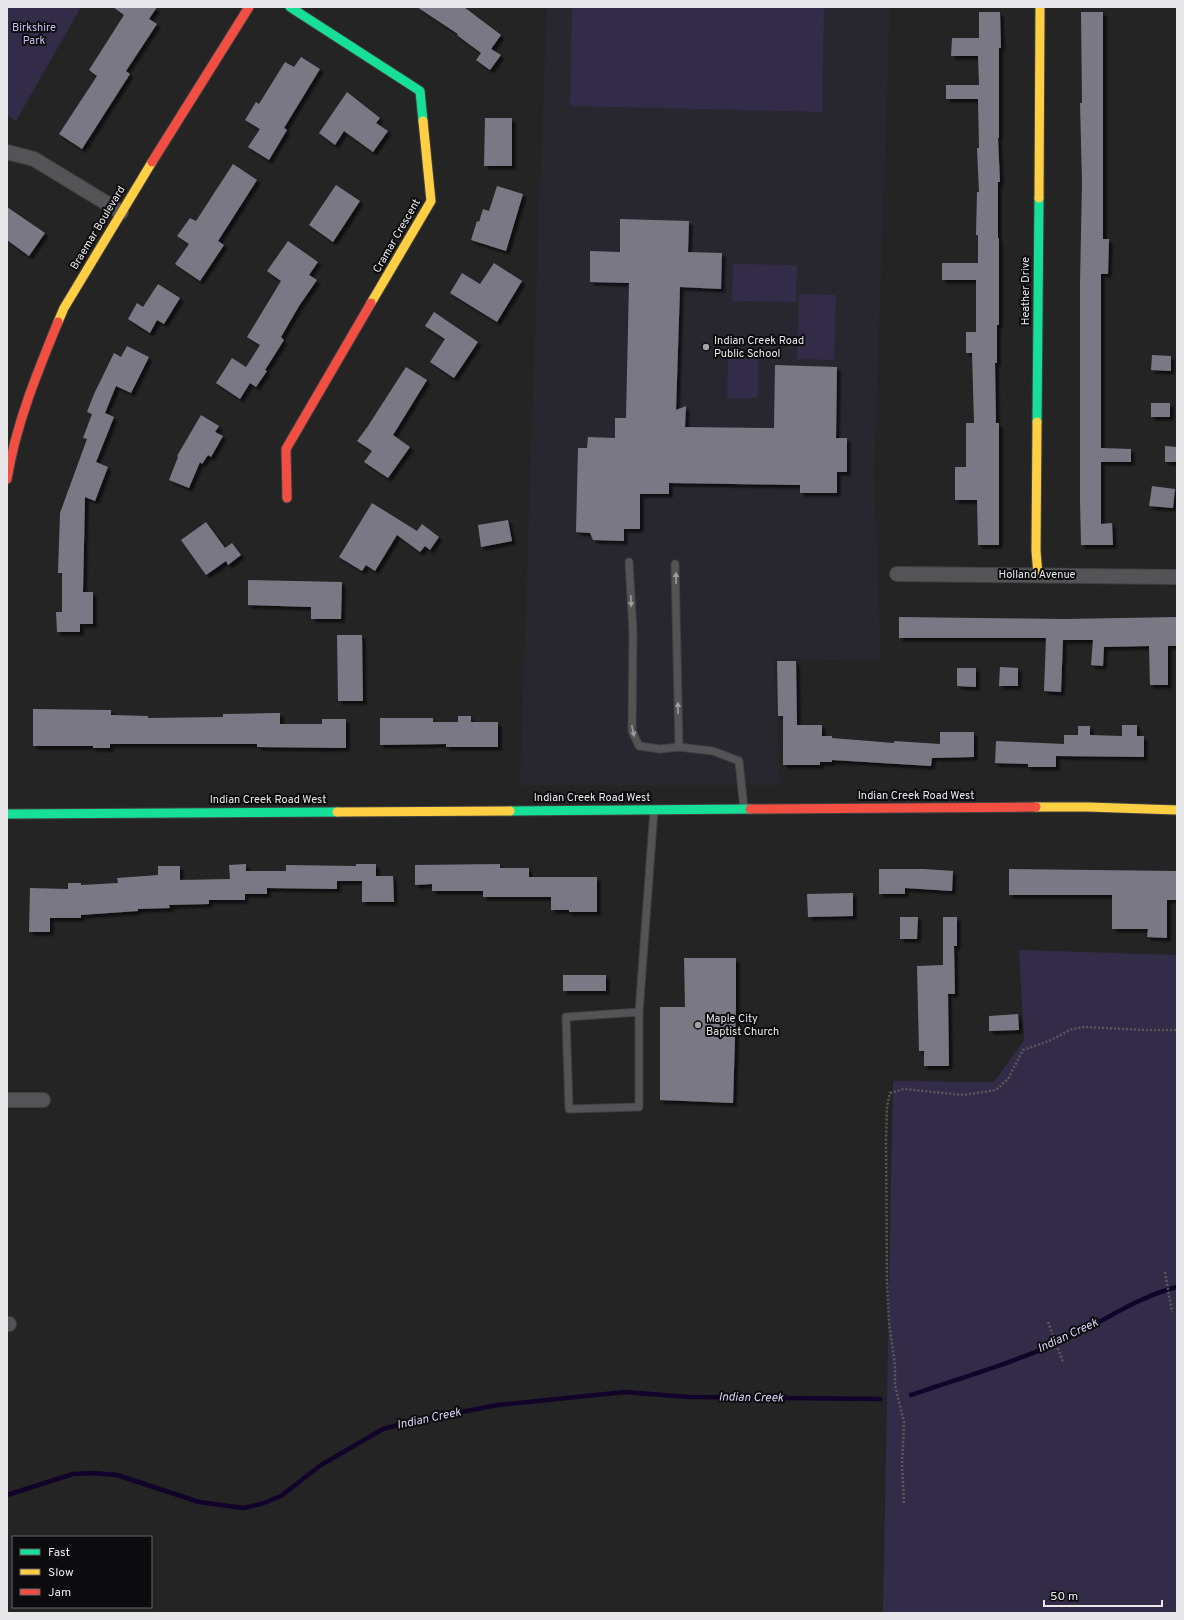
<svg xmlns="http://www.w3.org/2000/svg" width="1184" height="1620" viewBox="0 0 1184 1620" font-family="Overpass,sans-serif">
<defs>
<filter id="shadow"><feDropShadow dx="3.5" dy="3.5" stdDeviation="1" flood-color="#0009"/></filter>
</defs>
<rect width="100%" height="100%" fill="#242425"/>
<path fill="#28272f" d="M 547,7 L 890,7 L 874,475 L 881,661 L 774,659 L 780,785 L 520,785 L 539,210 Z"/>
<path fill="#332c48" d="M 7,7 L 81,7 L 16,121 L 7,115 Z
M 572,7 L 824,7 L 822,112 L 570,106 Z
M 733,264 L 797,265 L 796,302 L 732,301 Z
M 799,294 L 836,295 L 834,360 L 797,359 Z
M 728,359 L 758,359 L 758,398 L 727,398 Z
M 1019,950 L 1177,955 L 1177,1613 L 883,1613 L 893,1081 L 994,1082 L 1024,1040 Z"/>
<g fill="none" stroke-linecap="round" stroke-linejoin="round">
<path stroke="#11032a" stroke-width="4.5" d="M 911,1395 C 963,1377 1016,1362 1066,1339 C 1103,1322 1137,1297 1177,1287
M 7,1495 L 73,1474 L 93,1473 L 117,1475 L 199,1502 L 244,1508 L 261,1504 L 281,1496 L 321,1465 L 383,1429 L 413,1421 L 498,1405 L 625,1392 L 689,1397 L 880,1399"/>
</g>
<path fill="#7a7885" filter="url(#shadow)" d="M 113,7 L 157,7 L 149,19 L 157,24 L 126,71 L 130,74 L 82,149 L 59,134 L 97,76 L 89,70 L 124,15 Z
M 417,7 L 464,7 L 501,35 L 491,49 L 501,55 L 490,70 L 476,60 L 481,53 L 457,35 L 458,34 Z
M 979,12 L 1000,12 L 1001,48 L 999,48 L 999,138 L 998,138 L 1000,182 L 998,182 L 998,238 L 999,238 L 999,325 L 997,325 L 997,363 L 995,363 L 996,423 L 999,423 L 999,545 L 978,545 L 977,500 L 955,500 L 955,467 L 966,467 L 966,423 L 974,423 L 972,353 L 966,353 L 966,332 L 976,332 L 976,280 L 942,280 L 942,263 L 978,263 L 978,235 L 976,235 L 977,192 L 979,192 L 977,148 L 979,148 L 978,99 L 946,99 L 946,85 L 979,85 L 978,56 L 951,56 L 952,38 L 979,38 Z
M 1081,12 L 1103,12 L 1103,239 L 1109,239 L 1108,274 L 1101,274 L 1101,448 L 1131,449 L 1131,462 L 1101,462 L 1101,524 L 1112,523 L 1113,545 L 1081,545 L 1080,499 L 1080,284 L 1082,182 L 1080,103 L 1082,103 Z
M 301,57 L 320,69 L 284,128 L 287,130 L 269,160 L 248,147 L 260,129 L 245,120 L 256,102 L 259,104 L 285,62 L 294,67 Z
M 347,92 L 380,118 L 376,123 L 388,131 L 373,152 L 344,131 L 335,145 L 319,133 Z
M 485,118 L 512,118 L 512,166 L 484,166 Z
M 233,164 L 257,180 L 218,241 L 224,245 L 200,281 L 175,264 L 189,244 L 177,236 L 190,218 L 196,221 Z
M 336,185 L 360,201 L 333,242 L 309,225 Z
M 497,186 L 523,194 L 506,251 L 471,240 L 477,221 L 479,222 L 483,209 L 489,211 Z
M 7,207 L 45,233 L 29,256 L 7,240 Z
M 620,219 L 689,221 L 688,252 L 722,253 L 721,289 L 680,287 L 676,410 L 686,406 L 685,427 L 774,428 L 775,365 L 837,367 L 836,438 L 847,438 L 847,472 L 837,472 L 837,493 L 800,493 L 800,485 L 669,483 L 669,494 L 640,494 L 640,529 L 624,529 L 624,541 L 593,540 L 590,533 L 576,532 L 578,448 L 587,448 L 588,437 L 615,438 L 615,418 L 626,418 L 629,283 L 590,282 L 590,251 L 620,252 Z
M 288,241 L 318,262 L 309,275 L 317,280 L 299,306 L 281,337 L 284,340 L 265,370 L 267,371 L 256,387 L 250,383 L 240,399 L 216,383 L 232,358 L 246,367 L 260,345 L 247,337 L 281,281 L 267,271 Z
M 494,263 L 522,281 L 497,322 L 450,293 L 462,273 L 480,284 Z
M 158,284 L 180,298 L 164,324 L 157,320 L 150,333 L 128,319 L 137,303 L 143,307 Z
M 434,312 L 478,342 L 454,378 L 430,362 L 445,339 L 425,326 Z
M 127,346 L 149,357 L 131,393 L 116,386 L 105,413 L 114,417 L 96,462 L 108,467 L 95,501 L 85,497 L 83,592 L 93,592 L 93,624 L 80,624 L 80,632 L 57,632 L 56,612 L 62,612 L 62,573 L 58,573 L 60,513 L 87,439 L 83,438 L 92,414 L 87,412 L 94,394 L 114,353 L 121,357 Z
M 1152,355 L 1171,356 L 1171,371 L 1151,370 Z
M 406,367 L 427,380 L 393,435 L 410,447 L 388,478 L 364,462 L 372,451 L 357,441 L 368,426 Z
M 1151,403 L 1170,403 L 1170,417 L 1151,417 Z
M 201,415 L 219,426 L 215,432 L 223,436 L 211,457 L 208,455 L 202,464 L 200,462 L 189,488 L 169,480 L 178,457 L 177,456 Z
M 1165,446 L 1177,447 L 1177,462 L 1165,462 Z
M 1152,486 L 1175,489 L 1173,508 L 1149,506 Z
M 372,503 L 417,531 L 422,524 L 439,537 L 430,550 L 425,546 L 420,552 L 397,535 L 375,571 L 366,565 L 362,571 L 339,557 Z
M 508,520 L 512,541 L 481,547 L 478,525 Z
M 206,522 L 225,548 L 232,543 L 241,555 L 228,565 L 226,561 L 206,575 L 181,540 Z
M 248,580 L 342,582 L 341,619 L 311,619 L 311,607 L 248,605 Z
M 899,617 L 1065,619 L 1177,617 L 1177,646 L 1168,646 L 1168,685 L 1150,685 L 1149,646 L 1104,647 L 1103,666 L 1091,665 L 1093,640 L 1063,640 L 1061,692 L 1044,691 L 1046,638 L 899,638 Z
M 337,635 L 362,635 L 363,701 L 338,701 Z
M 777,661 L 796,661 L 797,725 L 822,725 L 822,736 L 832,736 L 832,738 L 894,743 L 894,741 L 940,744 L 940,732 L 974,732 L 974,757 L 932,758 L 931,766 L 832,760 L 832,762 L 820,762 L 820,765 L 783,765 L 783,716 L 778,716 Z
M 1000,667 L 1018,668 L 1018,686 L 999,686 Z
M 957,668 L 976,668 L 976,687 L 957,686 Z
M 33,709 L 111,710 L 111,715 L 148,716 L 148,718 L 223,717 L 223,714 L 280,713 L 280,724 L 322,724 L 322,719 L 346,719 L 346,748 L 257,747 L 257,744 L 110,744 L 110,748 L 93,748 L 93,746 L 33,746 Z
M 458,716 L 471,716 L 471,722 L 498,722 L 498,747 L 446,747 L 446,744 L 380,745 L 380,718 L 433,718 L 433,722 L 458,722 Z
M 1122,725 L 1137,725 L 1137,736 L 1144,736 L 1144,757 L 1056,756 L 1056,767 L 1028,767 L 1028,764 L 995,763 L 996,741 L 1064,744 L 1064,735 L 1078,735 L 1078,726 L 1090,726 L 1090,735 L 1122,736 Z
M 246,864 L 246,871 L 286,871 L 286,865 L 356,866 L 356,864 L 376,864 L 376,876 L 393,876 L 394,902 L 362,902 L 362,881 L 337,881 L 337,889 L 267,888 L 267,894 L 245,894 L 245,900 L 209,900 L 209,904 L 169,905 L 170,908 L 138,909 L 138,911 L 81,915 L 81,918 L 50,918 L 50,932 L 29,932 L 30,888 L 68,889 L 68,883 L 81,883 L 81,885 L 118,883 L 117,878 L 158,875 L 158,866 L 180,866 L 180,880 L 230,879 L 229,865 Z
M 500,864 L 500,868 L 529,868 L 529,877 L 597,877 L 597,912 L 569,912 L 569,910 L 551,910 L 551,897 L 483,897 L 483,891 L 432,891 L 432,884 L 415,885 L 415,865 Z
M 879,869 L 924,869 L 953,871 L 952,891 L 905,888 L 905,894 L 879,894 Z
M 1009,869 L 1177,871 L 1177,900 L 1167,900 L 1167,938 L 1147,937 L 1148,929 L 1112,929 L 1112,895 L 1009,895 Z
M 853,893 L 853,916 L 808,917 L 807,894 Z
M 900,917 L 918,917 L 917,939 L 900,939 Z
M 943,917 L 957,917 L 957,946 L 954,946 L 955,994 L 948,994 L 949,1066 L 924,1066 L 924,1051 L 919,1051 L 917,966 L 943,965 Z
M 684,958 L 736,958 L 736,1006 L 733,1103 L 660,1100 L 660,1007 L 685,1007 Z
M 563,975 L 606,975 L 606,991 L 563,991 Z
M 1018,1014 L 1019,1030 L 989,1031 L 989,1016 Z"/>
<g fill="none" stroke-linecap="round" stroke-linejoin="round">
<g stroke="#414142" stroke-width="9">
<path id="lane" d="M 629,562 L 633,632 L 632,731 L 639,746 L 660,749 L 679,747 L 713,751 L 739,761 L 744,809
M 675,564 L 679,747
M 639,1012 L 566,1017 L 569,1109 L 639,1107 L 639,1012 L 654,810"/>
</g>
<g stroke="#414142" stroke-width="16">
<path id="street" d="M 7,152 L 34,159 L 121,212
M 897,574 L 1177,577
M 7,1100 L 43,1100
M 7,1324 L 9,1324"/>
</g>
<g stroke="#414142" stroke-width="11">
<path id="fast" d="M 290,7 L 420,91 L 423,121
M 1037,422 L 1039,198
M 510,811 L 750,809
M 7,814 L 337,812"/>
</g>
<g stroke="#414142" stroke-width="11">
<path id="slow" d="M 1039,198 L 1040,7
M 371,303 L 431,201 L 423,121
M 58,322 L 64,308 L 152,162
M 1037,422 L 1036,551 L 1038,575
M 1036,807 L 1088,807 L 1177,810
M 337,812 L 510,811"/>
</g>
<g stroke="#414142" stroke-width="11">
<path id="jam" d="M 152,162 L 249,7
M 7,479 C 16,424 37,373 58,322
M 287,498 L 286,449 L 371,303
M 750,809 L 1036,807"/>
</g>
<path stroke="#5a5a5c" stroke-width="2.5" stroke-dasharray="2 2" stroke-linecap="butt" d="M 1165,1272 L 1172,1312
M 1048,1322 L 1063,1362
M 904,1503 L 902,1465 L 904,1422 L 895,1385 L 895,1365 L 889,1322 L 887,1281 L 886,1141 L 887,1106 L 890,1093 L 904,1089 L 963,1095 L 996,1090 L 1008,1079 L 1023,1050 L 1049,1041 L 1072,1029 L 1084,1027 L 1145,1030 L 1177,1030"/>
<use href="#lane" stroke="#545456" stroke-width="7"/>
<use href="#street" stroke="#545456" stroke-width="14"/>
<use href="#fast" stroke="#16e098" stroke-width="9"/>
<use href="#slow" stroke="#ffcf43" stroke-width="9"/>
<use href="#jam" stroke="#f24e42" stroke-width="9"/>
</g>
<defs><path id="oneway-solid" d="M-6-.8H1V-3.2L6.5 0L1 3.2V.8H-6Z"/></defs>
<g fill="#9e9ea0">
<use href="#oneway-solid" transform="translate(676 578) rotate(-91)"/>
<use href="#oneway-solid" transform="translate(631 601) rotate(87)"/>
<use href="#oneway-solid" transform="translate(678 708) rotate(-91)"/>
<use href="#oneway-solid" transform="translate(633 731) rotate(77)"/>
</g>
<g fill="#a3a3a5" stroke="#0c0c0e" stroke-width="1.5">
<circle cx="706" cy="347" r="4"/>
<circle cx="698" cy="1025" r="4"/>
</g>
<g text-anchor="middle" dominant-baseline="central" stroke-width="4" stroke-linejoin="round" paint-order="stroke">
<g font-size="11" fill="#c8bef2" stroke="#0c0c0e">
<text x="34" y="28">Birkshire<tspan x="34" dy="13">Park</tspan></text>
</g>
<g font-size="11" fill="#e8e8ea" stroke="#0c0c0e">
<text transform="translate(98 228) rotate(-59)">Braemar Boulevard</text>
<text transform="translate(397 236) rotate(-60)">Cramar Crescent</text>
<text transform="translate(1026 291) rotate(-90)">Heather Drive</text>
<text x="1037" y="575">Holland Avenue</text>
<text x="916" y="796">Indian Creek Road West</text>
<text x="592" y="798">Indian Creek Road West</text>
<text x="268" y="800">Indian Creek Road West</text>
</g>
<g font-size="11" fill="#e8e8ea" stroke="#0c0c0e" text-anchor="start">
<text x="714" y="341">Indian Creek Road<tspan x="714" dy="13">Public School</tspan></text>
<text x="706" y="1019">Maple City<tspan x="706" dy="13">Baptist Church</tspan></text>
</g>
<g font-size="12" font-style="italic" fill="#d9d3f6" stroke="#0c0c0e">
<text transform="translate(1068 1336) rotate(-25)">Indian Creek</text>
<text transform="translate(751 1398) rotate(1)">Indian Creek</text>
<text transform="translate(429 1419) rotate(-12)">Indian Creek</text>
</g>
</g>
<rect width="1184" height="1620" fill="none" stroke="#e8e8ea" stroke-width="16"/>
<rect x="12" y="1536" width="140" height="72" fill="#0c0c0e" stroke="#646466"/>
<rect x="20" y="1549" width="20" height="6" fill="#16e098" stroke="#646466"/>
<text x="48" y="1556" font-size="12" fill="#e8e8ea">Fast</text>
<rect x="20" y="1569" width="20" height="6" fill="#ffcf43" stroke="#646466"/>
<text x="48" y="1576" font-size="12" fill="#e8e8ea">Slow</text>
<rect x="20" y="1589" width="20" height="6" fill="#f24e42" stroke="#646466"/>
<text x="48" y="1596" font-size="12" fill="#e8e8ea">Jam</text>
<path d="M1044 1600v6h118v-6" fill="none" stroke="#e8e8ea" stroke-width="2"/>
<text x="1050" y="1600" font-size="12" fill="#e8e8ea" stroke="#0c0c0e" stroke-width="3" paint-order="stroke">50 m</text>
</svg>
